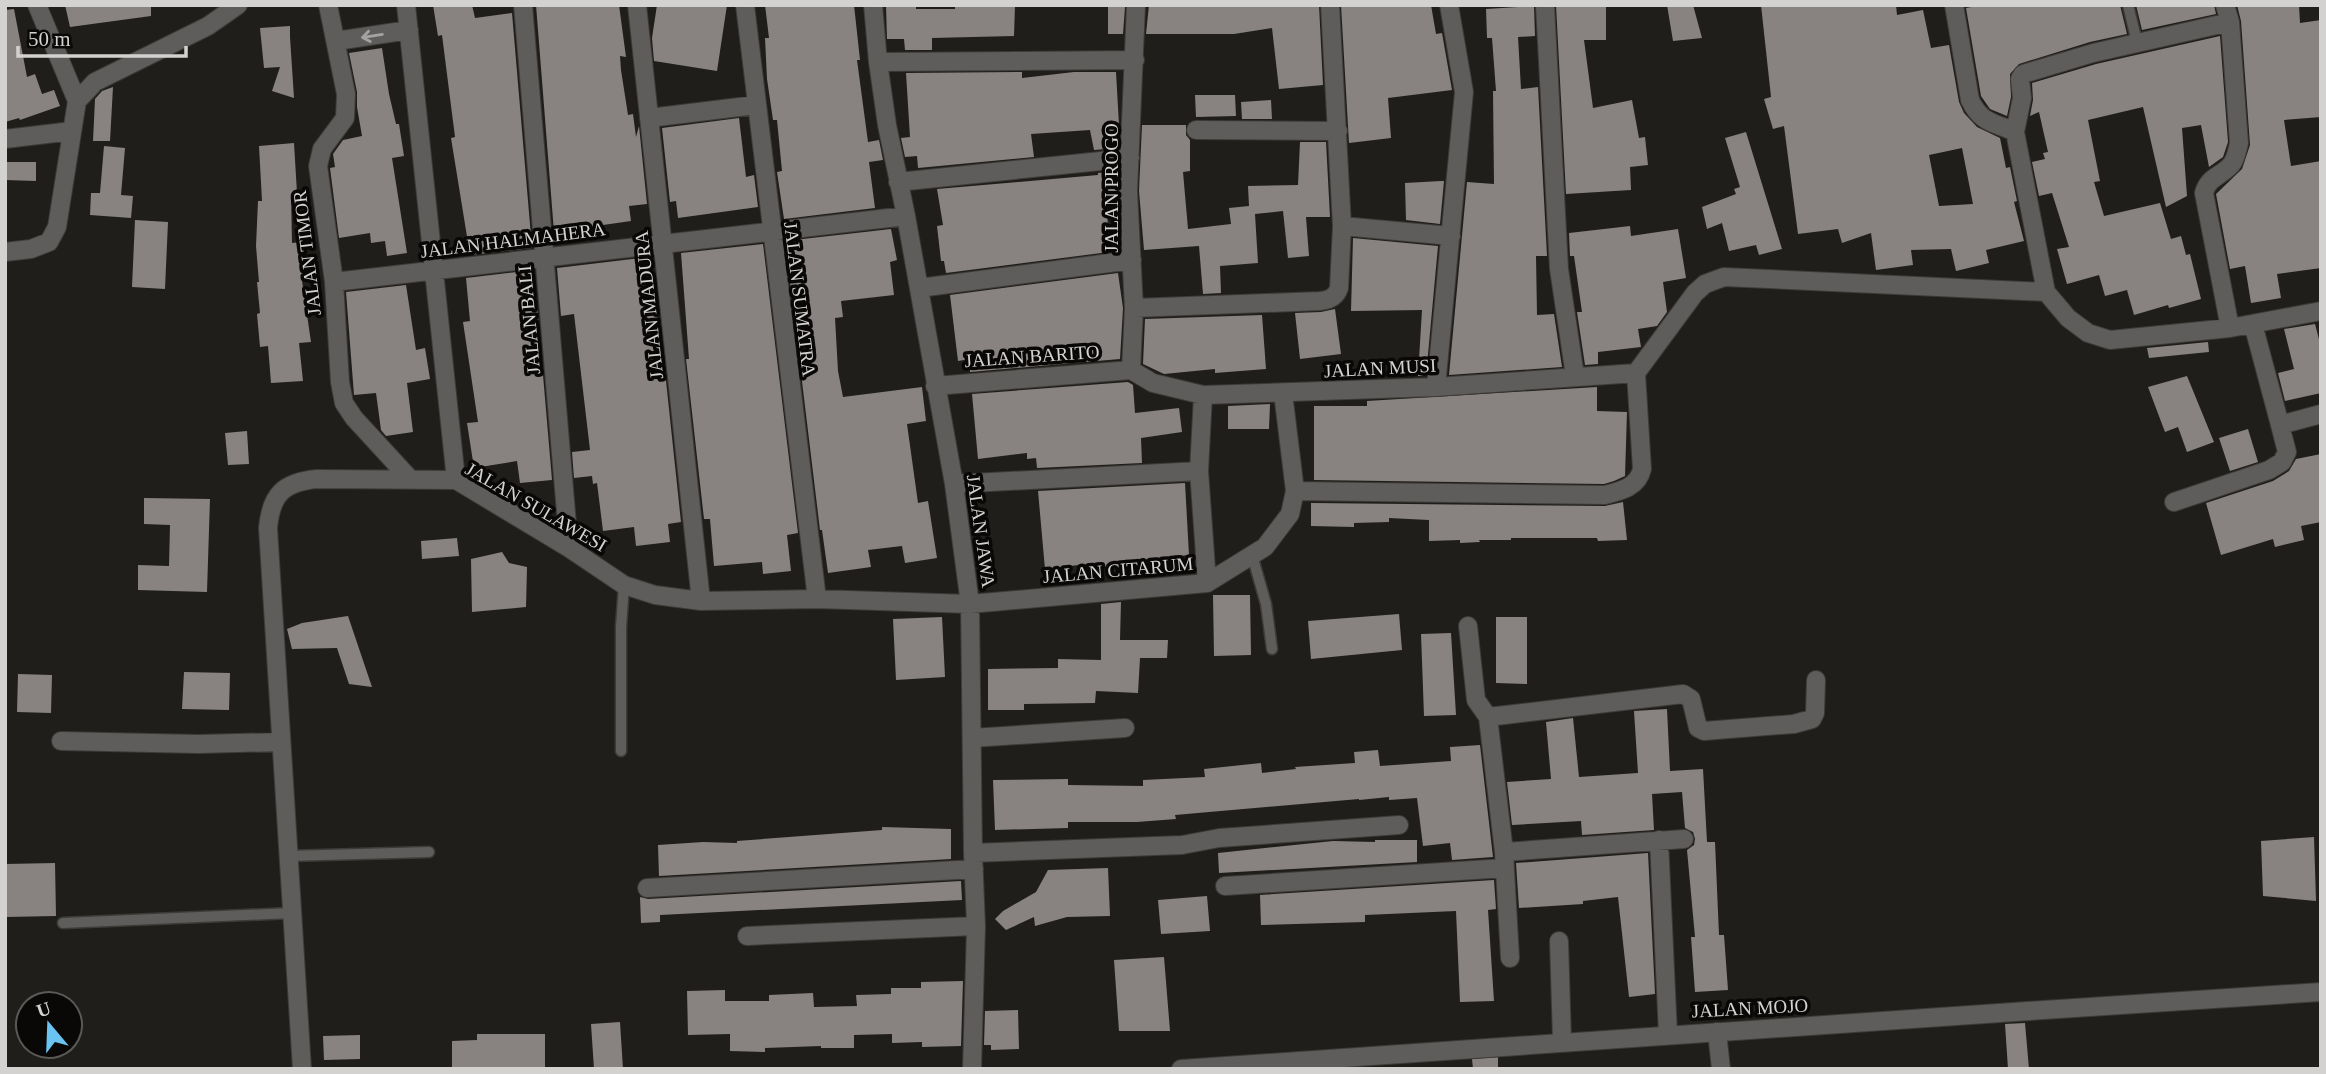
<svg xmlns="http://www.w3.org/2000/svg" width="2326" height="1074" viewBox="0 0 2326 1074" font-family="Georgia,serif">
<rect width="100%" height="100%" fill="#201e1a"/>
<path fill="#888380" fill-rule="evenodd" d="M 65,5 L 151,5 L 151,16 L 70,27 Z
M 433,5 L 472,5 L 475,18 L 512,13 L 532,248 L 470,255 L 451,138 L 455,137 L 442,35 L 438,36 Z
M 536,5 L 619,5 L 626,57 L 620,56 L 621,70 L 628,115 L 633,114 L 636,137 L 639,126 L 647,204 L 629,206 L 631,221 L 554,232 Z
M 657,5 L 727,5 L 717,71 L 654,61 L 652,38 Z
M 765,5 L 854,5 L 860,60 L 857,60 L 868,142 L 879,140 L 883,160 L 869,162 L 875,208 L 784,219 L 777,172 L 782,171 L 777,120 L 773,120 L 767,79 L 765,38 L 769,38 Z
M 886,5 L 916,5 L 916,9 L 955,9 L 955,5 L 1015,5 L 1014,36 L 932,38 L 932,50 L 905,50 L 904,39 L 887,39 Z
M 1149,5 L 1319,5 L 1323,85 L 1279,89 L 1272,28 L 1234,34 L 1146,34 Z
M 1341,5 L 1431,5 L 1436,34 L 1442,33 L 1452,90 L 1388,98 L 1391,138 L 1349,143 Z
M 1556,5 L 1606,5 L 1606,40 L 1584,40 L 1593,108 L 1632,100 L 1639,138 L 1645,137 L 1648,165 L 1630,167 L 1631,190 L 1566,194 Z
M 1667,5 L 1693,5 L 1702,38 L 1673,41 Z
M 1761,5 L 1896,5 L 1897,15 L 1923,10 L 1931,48 L 1949,45 L 1959,102 L 1964,113 L 1977,127 L 2000,138 L 2006,168 L 2010,167 L 2017,201 L 2014,202 L 2024,241 L 1986,250 L 1989,263 L 1956,271 L 1951,249 L 1911,250 L 1913,265 L 1876,270 L 1871,233 L 1842,243 L 1838,229 L 1798,234 L 1784,126 L 1773,129 L 1764,99 L 1771,97 ZM 1962,148 L 1973,204 L 1939,206 L 1929,155 Z
M 1982,5 L 2120,5 L 2127,34 L 2090,42 L 2019,64 L 2010,74 L 2011,97 L 2007,116 L 1990,109 L 1981,96 L 1966,8 Z
M 2136,5 L 2214,5 L 2216,14 L 2142,30 Z
M 2237,5 L 2299,5 L 2300,23 L 2321,20 L 2321,117 L 2284,120 L 2291,166 L 2321,161 L 2321,268 L 2277,274 L 2281,298 L 2251,303 L 2245,266 L 2230,269 L 2216,194 L 2242,169 L 2250,145 L 2241,21 Z
M 1534,6 L 1535,36 L 1518,37 L 1521,89 L 1538,87 L 1547,256 L 1536,256 L 1537,315 L 1554,314 L 1562,367 L 1449,375 L 1467,182 L 1494,184 L 1493,91 L 1496,91 L 1492,38 L 1487,38 L 1486,9 Z
M 1108,7 L 1125,7 L 1123,34 L 1108,34 Z
M 14,9 L 27,77 L 35,74 L 42,94 L 54,90 L 60,106 L 20,120 L 19,118 L 5,122 L 5,10 Z
M 290,26 L 290,37 L 294,98 L 272,91 L 280,67 L 264,68 L 260,28 Z
M 2220,36 L 2228,142 L 2223,157 L 2209,167 L 2201,125 L 2182,128 L 2187,196 L 2166,207 L 2143,107 L 2088,120 L 2100,181 L 2094,182 L 2104,216 L 2160,203 L 2171,239 L 2181,236 L 2186,255 L 2190,254 L 2201,299 L 2169,308 L 2168,305 L 2134,315 L 2127,290 L 2105,296 L 2099,275 L 2067,284 L 2057,249 L 2069,247 L 2052,193 L 2039,196 L 2032,162 L 2045,159 L 2043,153 L 2048,152 L 2039,112 L 2030,116 L 2033,100 L 2032,83 L 2096,64 Z
M 382,48 L 389,94 L 396,124 L 399,124 L 404,156 L 392,158 L 407,253 L 387,256 L 385,241 L 371,243 L 370,233 L 339,238 L 330,168 L 335,167 L 333,154 L 343,140 L 362,136 L 357,107 L 357,92 L 349,53 Z
M 1022,72 L 1022,78 L 1074,72 L 1116,72 L 1119,125 L 1118,148 L 1094,150 L 1090,130 L 1031,134 L 1034,157 L 918,168 L 917,156 L 905,157 L 901,138 L 910,137 L 906,73 Z
M 113,87 L 110,141 L 93,141 L 95,99 L 102,91 Z
M 1195,95 L 1235,95 L 1236,116 L 1196,117 Z
M 1271,100 L 1272,119 L 1242,119 L 1241,102 Z
M 739,118 L 746,177 L 754,175 L 758,207 L 678,218 L 676,201 L 670,202 L 662,128 Z
M 1142,125 L 1186,125 L 1186,135 L 1190,140 L 1190,171 L 1183,172 L 1188,229 L 1231,224 L 1229,208 L 1249,206 L 1248,186 L 1298,185 L 1300,142 L 1326,142 L 1330,217 L 1306,217 L 1309,256 L 1288,258 L 1283,211 L 1255,214 L 1258,263 L 1220,266 L 1221,293 L 1203,294 L 1199,246 L 1144,250 L 1139,191 Z
M 1746,132 L 1782,249 L 1759,255 L 1756,245 L 1729,251 L 1722,223 L 1707,229 L 1702,207 L 1736,194 L 1734,189 L 1740,187 L 1725,138 Z
M 294,143 L 297,193 L 291,194 L 292,243 L 301,242 L 303,274 L 301,274 L 311,342 L 299,343 L 303,381 L 271,383 L 268,346 L 260,347 L 257,314 L 260,313 L 257,282 L 259,282 L 256,246 L 258,201 L 262,201 L 259,146 Z
M 104,146 L 125,148 L 121,195 L 133,196 L 131,218 L 90,215 L 91,193 L 100,193 Z
M 5,162 L 36,162 L 36,181 L 5,180 Z
M 1117,171 L 1117,206 L 1107,207 L 1109,252 L 946,273 L 944,261 L 941,261 L 937,226 L 943,225 L 937,189 L 1098,175 L 1098,173 Z
M 1441,181 L 1444,181 L 1440,224 L 1406,220 L 1405,183 Z
M 135,220 L 168,222 L 165,289 L 132,287 Z
M 1630,226 L 1631,236 L 1678,229 L 1686,278 L 1663,282 L 1667,312 L 1657,326 L 1638,329 L 1641,347 L 1598,352 L 1598,364 L 1585,365 L 1577,312 L 1582,312 L 1574,256 L 1570,256 L 1569,233 Z
M 891,229 L 897,260 L 890,262 L 894,295 L 841,301 L 843,317 L 835,318 L 838,371 L 843,397 L 922,387 L 926,421 L 907,424 L 918,503 L 928,501 L 937,558 L 905,563 L 902,546 L 868,550 L 871,567 L 828,573 L 822,530 L 820,530 L 785,241 Z
M 1353,238 L 1438,246 L 1426,376 L 1418,376 L 1422,310 L 1351,311 Z
M 763,244 L 798,533 L 787,535 L 791,571 L 763,574 L 762,562 L 714,566 L 710,519 L 704,519 L 686,359 L 689,359 L 681,253 Z
M 649,257 L 664,362 L 681,522 L 668,524 L 670,542 L 636,546 L 634,527 L 603,531 L 597,483 L 593,484 L 592,476 L 574,478 L 572,452 L 590,450 L 574,314 L 561,316 L 557,268 Z
M 534,270 L 552,480 L 520,483 L 517,461 L 474,468 L 467,423 L 478,422 L 463,322 L 470,321 L 466,278 Z
M 1118,273 L 1123,308 L 1120,359 L 970,372 L 970,359 L 958,361 L 950,295 Z
M 406,285 L 416,350 L 425,348 L 430,379 L 407,383 L 413,432 L 386,436 L 381,430 L 376,393 L 354,395 L 346,292 Z
M 1335,309 L 1341,354 L 1300,359 L 1295,313 L 1321,312 Z
M 1262,315 L 1266,369 L 1215,373 L 1215,369 L 1164,374 L 1143,364 L 1145,319 Z
M 2315,324 L 2321,347 L 2321,393 L 2285,401 L 2278,373 L 2294,369 L 2284,329 Z
M 2208,342 L 2209,352 L 2149,358 L 2147,348 Z
M 2187,376 L 2214,442 L 2187,452 L 2178,427 L 2165,432 L 2148,387 Z
M 1128,382 L 1133,385 L 1135,413 L 1179,408 L 1182,432 L 1141,438 L 1142,463 L 1037,468 L 1036,458 L 1027,459 L 1027,453 L 978,459 L 972,394 Z
M 1597,387 L 1597,411 L 1627,412 L 1625,476 L 1614,481 L 1604,484 L 1314,480 L 1314,406 L 1367,406 L 1367,401 Z
M 1270,404 L 1269,429 L 1228,429 L 1228,406 Z
M 2248,429 L 2258,462 L 2230,471 L 2219,438 Z
M 247,431 L 249,464 L 228,465 L 225,433 Z
M 2321,454 L 2321,522 L 2301,526 L 2304,540 L 2275,547 L 2273,539 L 2221,555 L 2206,503 L 2273,481 L 2289,471 L 2296,459 Z
M 1185,483 L 1189,555 L 1111,563 L 1112,566 L 1088,569 L 1087,564 L 1045,569 L 1038,491 Z
M 144,498 L 210,499 L 207,592 L 138,590 L 138,565 L 169,566 L 170,525 L 144,524 Z
M 1623,502 L 1627,540 L 1598,541 L 1597,538 L 1511,538 L 1511,540 L 1479,540 L 1480,542 L 1460,543 L 1460,540 L 1429,541 L 1429,520 L 1389,518 L 1389,522 L 1354,523 L 1354,527 L 1311,526 L 1311,503 L 1605,506 Z
M 457,538 L 459,556 L 422,559 L 421,541 Z
M 502,552 L 509,563 L 527,567 L 526,607 L 472,612 L 471,559 Z
M 1213,595 L 1250,595 L 1251,655 L 1214,656 Z
M 1121,602 L 1120,640 L 1168,640 L 1167,658 L 1140,658 L 1138,693 L 1096,691 L 1095,703 L 1024,704 L 1024,710 L 988,710 L 988,669 L 1058,668 L 1058,659 L 1101,660 L 1101,604 Z
M 1399,614 L 1402,650 L 1311,659 L 1308,621 Z
M 348,616 L 372,687 L 349,684 L 337,648 L 292,649 L 287,629 L 302,623 Z
M 942,617 L 945,677 L 896,680 L 893,619 Z
M 1496,617 L 1527,617 L 1527,684 L 1496,683 Z
M 1451,633 L 1456,715 L 1424,716 L 1421,634 Z
M 184,672 L 230,673 L 229,710 L 182,709 Z
M 18,674 L 52,675 L 51,713 L 17,712 Z
M 1667,709 L 1670,771 L 1703,769 L 1707,842 L 1715,842 L 1719,935 L 1724,935 L 1728,990 L 1695,992 L 1691,937 L 1695,937 L 1687,850 L 1694,845 L 1695,839 L 1693,832 L 1685,828 L 1682,792 L 1652,794 L 1654,830 L 1582,835 L 1581,821 L 1512,825 L 1507,782 L 1551,779 L 1546,722 L 1573,718 L 1579,777 L 1638,773 L 1634,711 Z
M 1480,745 L 1493,857 L 1452,860 L 1450,843 L 1423,846 L 1417,798 L 1389,800 L 1389,797 L 1359,800 L 1359,799 L 1175,815 L 1176,819 L 1137,822 L 1068,822 L 1068,828 L 995,830 L 993,780 L 1068,779 L 1068,785 L 1143,786 L 1143,780 L 1205,777 L 1204,769 L 1261,763 L 1262,773 L 1296,769 L 1295,767 L 1355,763 L 1354,752 L 1378,750 L 1380,766 L 1451,761 L 1450,747 Z
M 882,827 L 951,829 L 951,859 L 659,876 L 658,845 L 703,842 L 737,843 L 737,841 L 882,830 Z
M 2314,837 L 2316,901 L 2263,896 L 2261,841 Z
M 1375,840 L 1417,840 L 1417,862 L 1219,873 L 1218,853 L 1333,841 L 1375,842 Z
M 1648,853 L 1655,994 L 1629,997 L 1618,897 L 1583,901 L 1583,904 L 1519,908 L 1516,863 Z
M 55,863 L 56,916 L 5,917 L 5,864 Z
M 1108,868 L 1110,916 L 1067,917 L 1035,926 L 1034,917 L 1006,930 L 995,919 L 1003,911 L 1036,892 L 1048,870 Z
M 1494,880 L 1496,909 L 1488,910 L 1494,1001 L 1460,1002 L 1456,911 L 1365,915 L 1365,922 L 1261,925 L 1260,895 Z
M 961,881 L 962,900 L 660,915 L 660,922 L 641,923 L 640,897 L 648,899 Z
M 1207,896 L 1210,931 L 1161,934 L 1158,900 Z
M 1164,957 L 1170,1031 L 1119,1031 L 1114,960 Z
M 963,981 L 961,1046 L 922,1047 L 922,1042 L 892,1043 L 892,1034 L 854,1035 L 854,1048 L 821,1048 L 821,1046 L 765,1048 L 765,1052 L 730,1051 L 730,1034 L 688,1035 L 687,991 L 725,990 L 725,1001 L 769,1001 L 769,995 L 813,993 L 814,1007 L 857,1006 L 856,995 L 891,994 L 891,988 L 921,988 L 921,982 Z
M 1018,1010 L 1019,1049 L 991,1050 L 991,1045 L 984,1045 L 985,1011 Z
M 620,1022 L 623,1069 L 594,1069 L 591,1024 Z
M 2025,1023 L 2029,1069 L 2008,1069 L 2005,1024 Z
M 477,1034 L 545,1034 L 545,1069 L 452,1069 L 452,1041 L 477,1040 Z
M 360,1035 L 360,1059 L 324,1060 L 323,1036 Z
M 1498,1057 L 1498,1069 L 1473,1069 L 1472,1059 Z"/>
<g fill="none" stroke-linecap="round" stroke-linejoin="round">
<g stroke="#3d3b37" stroke-width="13">
<path id="service" d="M 2128,5 L 2137,42
M 1252,555 L 1266,604 L 1272,649
M 621,751 L 621,627 L 624,585
M 288,856 L 429,852
M 63,923 L 292,913"/>
</g>
<g stroke="#3d3b37" stroke-width="20">
<path id="minor" d="M 37,5 L 77,101
M 328,5 L 346,94 L 345,118 L 322,149 L 318,166 L 334,282 L 340,382 L 344,403 L 354,418 L 411,480
M 406,5 L 456,480
M 523,5 L 569,548
M 637,5 L 701,601
M 745,5 L 817,599
M 873,5 L 878,62 L 887,125 L 906,216 L 954,484 L 970,604 L 973,853 L 976,926 L 972,1069
M 1545,5 L 1559,269 L 1575,376
M 1954,5 L 1970,100 C 1981,123 1993,122 2015,132 L 2046,292
M 2225,5 L 2230,22 L 2239,143 C 2237,151 2236,159 2231,165 C 2220,177 2208,177 2204,193 L 2230,328
M 336,41 L 409,30
M 878,62 L 1135,60
M 649,118 L 756,105
M 1196,130 L 1338,131
M 2015,132 L 2022,98 L 2020,79 L 2023,74 L 2093,53 L 2230,22
M 5,139 L 72,131
M 898,182 L 1130,158
M 1342,226 L 1451,236
M 5,252 L 31,249 L 49,242 L 57,227 L 77,101 L 95,82 L 208,26 L 238,5
M 334,282 L 906,216
M 919,288 L 1132,260
M 1134,308 L 1320,301 C 1330,300 1336,297 1339,288 L 1342,226 L 1330,5
M 2253,324 L 2280,425 L 2321,414
M 1131,370 L 1153,383 L 1203,395 L 1436,387 L 1636,373
M 1131,370 L 1134,308 L 1128,191 L 1136,5
M 935,386 L 1131,370
M 1436,387 L 1464,92 L 1449,5
M 1199,471 L 1203,395
M 954,484 L 1199,471 L 1207,583
M 1295,491 L 1605,495 C 1621,491 1638,487 1642,469 L 1636,373 L 1695,293 L 1705,284 L 1724,277 L 2046,292 L 2068,318 L 2088,333 L 2110,340 L 2230,328 L 2321,311
M 2174,502 L 2269,470 L 2282,462 L 2287,452 L 2280,425
M 1468,626 L 1476,700 L 1488,717 L 1504,852 L 1510,958
M 1488,717 L 1683,694 L 1691,699 L 1698,728 L 1704,731 L 1794,724 L 1812,719 L 1815,713 L 1816,680
M 972,738 L 1125,728
M 61,741 L 198,744 L 281,742
M 1659,840 L 1668,1034
M 1504,852 L 1684,839
M 973,853 L 1182,845 L 1219,838 L 1399,825
M 1225,886 L 1505,868
M 647,888 L 974,869
M 747,936 L 976,926
M 1559,941 L 1562,1040
M 1717,1032 L 1721,1069
M 302,1069 L 268,528 C 271,494 284,482 317,479 L 456,480 L 569,548 L 624,585 L 655,595 L 701,601 L 817,599 L 970,604 L 1207,583 L 1265,547 L 1290,514 L 1295,491 L 1283,393"/>
</g>
<g stroke="#3d3b37" stroke-width="20">
<path id="tertiary" d="M 1181,1069 C 1561,1040 1941,1017 2321,992"/>
</g>
<use href="#service" stroke="#5f5c5c" stroke-width="10"/>
<use href="#minor" stroke="#5f5c5c" stroke-width="18"/>
<use href="#tertiary" stroke="#5f5c5c" stroke-width="18"/>
</g>
<defs><path id="oneway-shaft" d="M-6 0H5M1.5-3L5.5 0L1.5 3" fill="none" stroke-width="1.6" stroke-linecap="round" stroke-linejoin="round" transform="scale(1.75)"/></defs>
<use stroke="#a5a3a2" href="#oneway-shaft" transform="translate(372 36) rotate(171)"/>
<g text-anchor="middle" dominant-baseline="central" stroke-width="7" stroke-linejoin="round" paint-order="stroke">
<g font-size="19" fill="#d4d2d0" stroke="#090807">
<text transform="translate(1111 188) rotate(-90)">JALAN PROGO</text>
<text transform="translate(513 240) rotate(-7)">JALAN HALMAHERA</text>
<text transform="translate(307 253) rotate(-97)">JALAN TIMOR</text>
<text transform="translate(800 299) rotate(83)">JALAN SUMATRA</text>
<text transform="translate(649 305) rotate(-96)">JALAN MADURA</text>
<text transform="translate(529 320) rotate(-95)">JALAN BALI</text>
<text transform="translate(1032 356) rotate(-4)">JALAN BARITO</text>
<text transform="translate(1380 368) rotate(-3)">JALAN MUSI</text>
<text transform="translate(536 507) rotate(30)">JALAN SULAWESI</text>
<text transform="translate(981 531) rotate(82)">JALAN JAWA</text>
<text transform="translate(1118 570) rotate(-5)">JALAN CITARUM</text>
<text transform="translate(1750 1008) rotate(-3)">JALAN MOJO</text>
</g>
</g>
<rect width="2326" height="1074" fill="none" stroke="#d4d2d0" stroke-width="14"/>
<g transform="translate(49 1025) rotate(341)"><circle r="33" fill="#090807" stroke="#5a5957" stroke-width="2"/>
<path d="M0-5L12 26L0 18L-12 26Z" fill="#6ac3f1"/>
<text y="-10" font-size="19" font-weight="bold" text-anchor="middle" fill="#d4d2d0">U</text>
</g>
<path d="M18 46v10h168v-10" fill="none" stroke="#d4d2d0" stroke-width="3.5"/>
<text x="28" y="46" font-size="21" fill="#d4d2d0" stroke="#090807" stroke-width="5" paint-order="stroke">50 m</text>
</svg>
